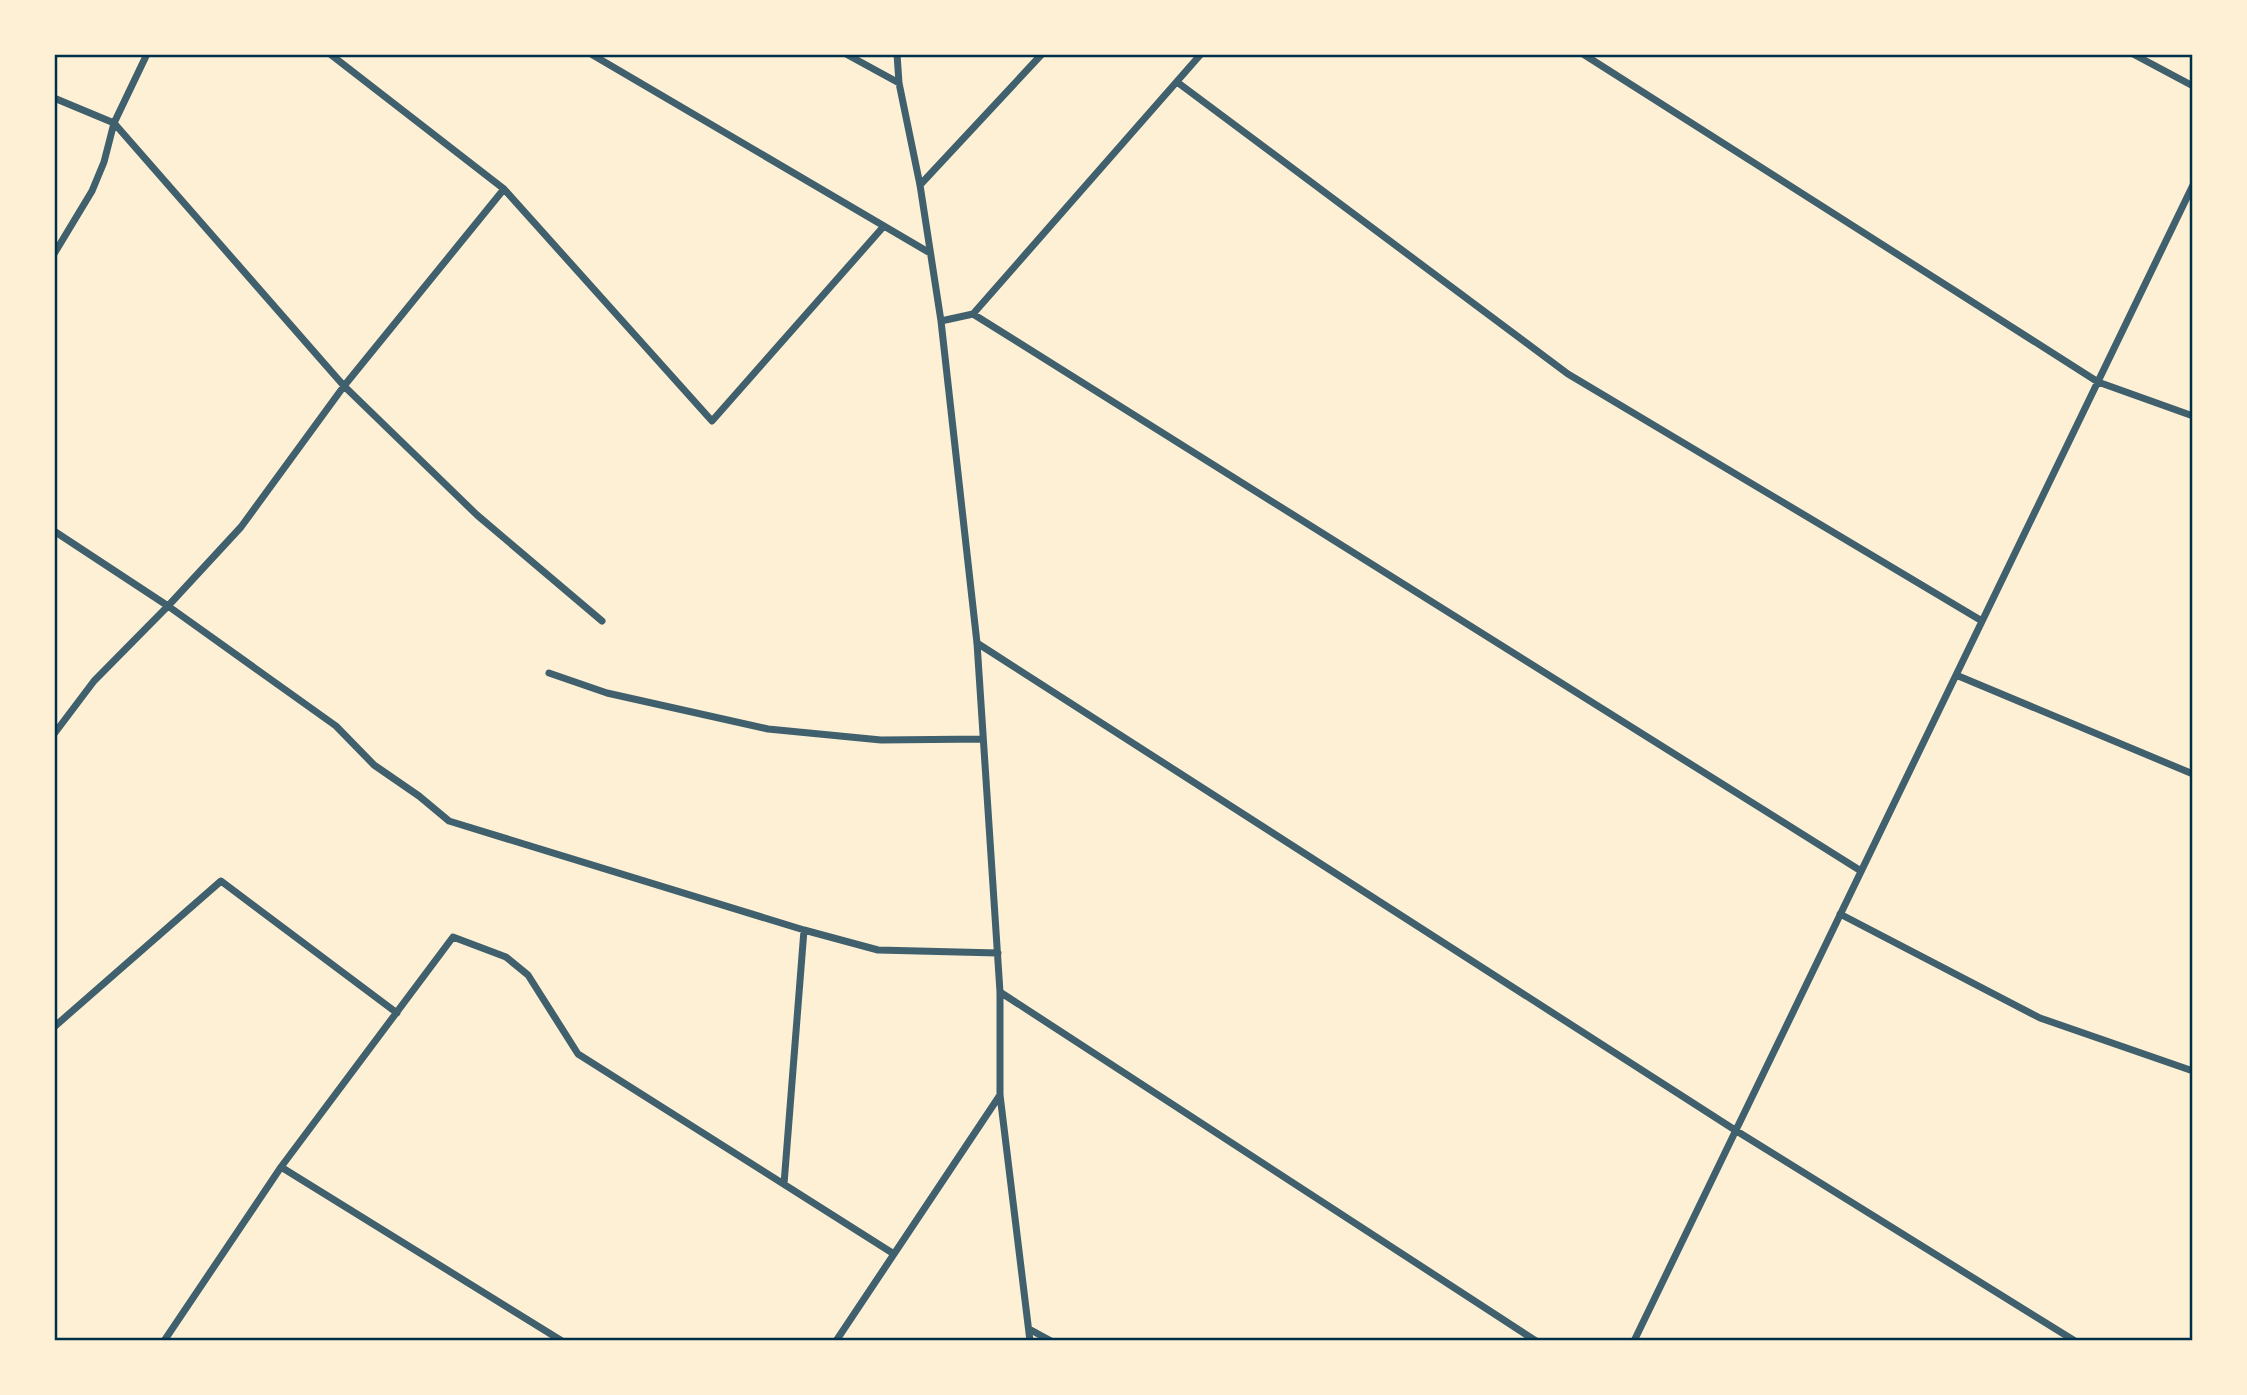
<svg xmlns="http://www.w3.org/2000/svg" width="2247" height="1395" viewBox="0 0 2247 1395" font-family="'Noto Sans',sans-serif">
<rect width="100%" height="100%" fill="#fdf0d5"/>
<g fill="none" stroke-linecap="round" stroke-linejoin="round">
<path stroke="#3f606c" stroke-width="7" d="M 330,54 L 504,189 L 712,421 L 884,226
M 591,54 L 930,253
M 846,54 L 899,83
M 897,54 L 899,83 L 920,185 L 941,321 L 977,643 L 1000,992 L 1000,1095 L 1030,1341
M 1583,54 L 2098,382 L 2193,416
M 2133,54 L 2193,86
M 1177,82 L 1568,374 L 1982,621
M 54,98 L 114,123 L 344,386 L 477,515 L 602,621
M 920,185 L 1042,54
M 54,254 L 92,191 L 104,162 L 114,123 L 147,54
M 973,314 L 1201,54
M 941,321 L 973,314 L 1861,871
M 54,531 L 168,606 L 336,726 L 374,765 L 419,796 L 449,821 L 804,930 L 878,950 L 998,953
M 977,643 L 1735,1130 L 2075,1341
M 549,673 L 607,693 L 768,729 L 881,740 L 983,739
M 1956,675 L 2193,774
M 54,734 L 94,681 L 168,606 L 241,527 L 344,386 L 504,189
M 1840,914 L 2040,1018 L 2193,1071
M 1000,992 L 1536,1341
M 54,1027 L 221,881 L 397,1013
M 281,1167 L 562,1341
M 784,1184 L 804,930
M 1029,1329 L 1051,1341
M 164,1341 L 281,1167 L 453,937 L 506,957 L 528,975 L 578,1054 L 894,1254
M 836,1341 L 1000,1095
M 1634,1341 L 2193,185"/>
</g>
<rect width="2247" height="1395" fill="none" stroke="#fdf0d5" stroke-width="112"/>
<rect x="56" y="56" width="2135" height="1283" fill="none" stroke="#003049" stroke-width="2.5"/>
</svg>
